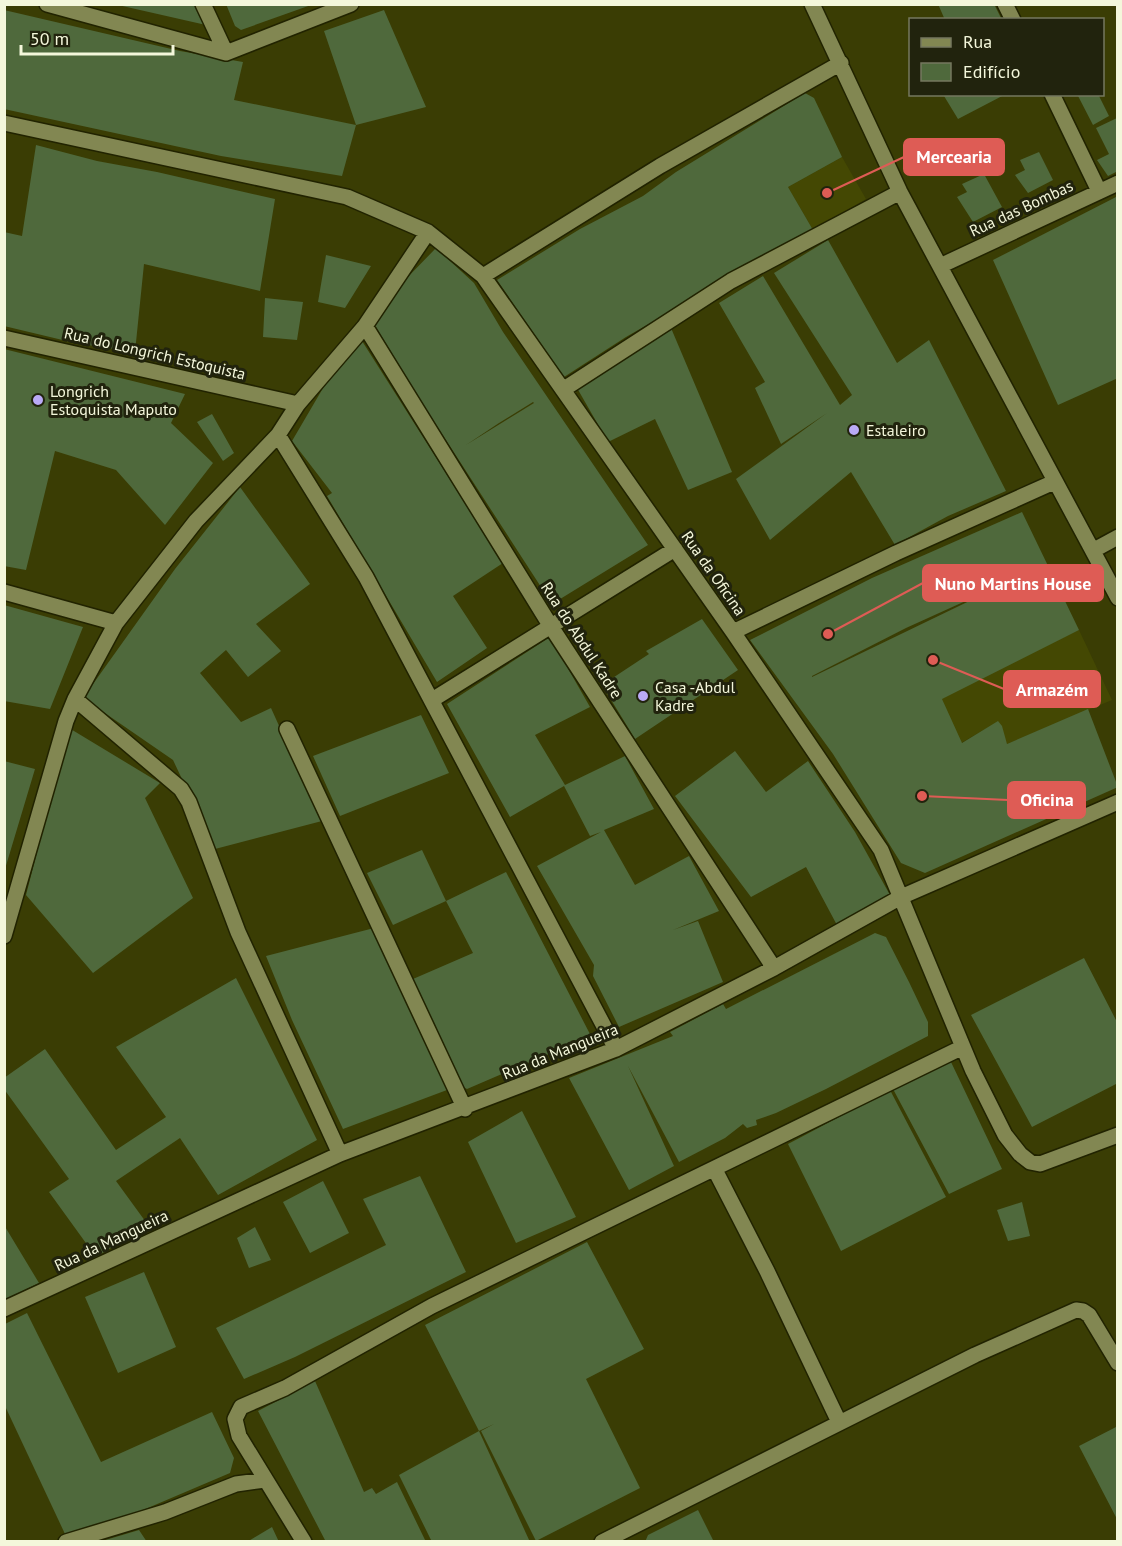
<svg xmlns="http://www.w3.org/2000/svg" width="1122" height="1546" viewBox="0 0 1122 1546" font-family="'PT Sans',sans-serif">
<rect width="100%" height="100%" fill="#3a3d04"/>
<path fill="#444803" d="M 842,157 L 866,199 L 813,230 L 788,187 Z
M 1079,630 L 1112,700 L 1007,744 L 998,722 L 959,744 L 940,694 Z"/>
<path fill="#4f693c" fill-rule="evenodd" d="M 118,4 L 198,4 L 206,25 L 118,5 Z
M 226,4 L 311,4 L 311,5 L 241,30 L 235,26 Z
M 938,4 L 994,4 L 1002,20 L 945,20 Z
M 4,10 L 180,51 L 243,62 L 234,100 L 356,125 L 342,176 L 221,156 L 4,109 Z
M 384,10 L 426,107 L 356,125 L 324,31 Z
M 805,93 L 814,98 L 842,157 L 788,187 L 813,230 L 626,337 L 564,377 L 497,280 L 580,229 L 643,196 L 676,172 Z
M 947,94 L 1006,94 L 958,119 L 944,96 Z
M 1077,94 L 1098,94 L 1109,116 L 1093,125 Z
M 1117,118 L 1118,171 L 1108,176 L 1097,160 L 1109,154 L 1096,128 Z
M 36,145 L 97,161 L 157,172 L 275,199 L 260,291 L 144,264 L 135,352 L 75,343 L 4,326 L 4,232 L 22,236 Z
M 1039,152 L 1053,180 L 1028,193 L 1015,175 L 1025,170 L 1020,160 Z
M 984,174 L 1002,207 L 973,222 L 957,197 L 967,192 L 962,184 Z
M 1118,196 L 1118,378 L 1058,405 L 993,260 Z
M 828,240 L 897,363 L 929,340 L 1006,491 L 948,516 L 895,545 L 851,472 L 770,540 L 736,479 L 827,413 L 781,444 L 755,388 L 765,382 L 719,303 L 763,276 L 840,405 L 852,395 L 774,273 Z
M 436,248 L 474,283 L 503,332 L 648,545 L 552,604 L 420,400 L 373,322 L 402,283 ZM 533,402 L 534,403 L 466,445 L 499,423 Z
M 326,255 L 371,266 L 345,308 L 318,302 Z
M 265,298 L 303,302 L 297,340 L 263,337 Z
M 671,328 L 732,472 L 688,490 L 655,419 L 608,442 L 577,388 Z
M 362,341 L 503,563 L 453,596 L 487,648 L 437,682 L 327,496 L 332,493 L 292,441 L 326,383 Z
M 4,349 L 185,394 L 171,423 L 213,463 L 165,525 L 116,470 L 55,451 L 26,570 L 4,566 Z
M 212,414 L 234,453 L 223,461 L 197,422 Z
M 240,487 L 310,584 L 256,624 L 281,651 L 248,677 L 226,650 L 200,673 L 241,722 L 271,708 L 322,821 L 215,849 L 173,760 L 83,698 L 175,569 Z
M 1022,512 L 1079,630 L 942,699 L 962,743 L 998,721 L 1002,726 L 1007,744 L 1088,709 L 1118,787 L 925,873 L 901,863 L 833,754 L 750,640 L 872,578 ZM 1021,576 L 812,677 L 812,676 L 906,628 Z
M 4,605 L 83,627 L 50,709 L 4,701 Z
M 702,619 L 738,670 L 635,739 L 602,685 L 649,654 L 646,651 Z
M 550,637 L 590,707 L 535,735 L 565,785 L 625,756 L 654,809 L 604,830 L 635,885 L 689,856 L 719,911 L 673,930 L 698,921 L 723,982 L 619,1027 L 593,976 L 594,965 L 537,866 L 601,832 L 590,836 L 564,786 L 510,817 L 447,704 Z
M 421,715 L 449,773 L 340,816 L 313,756 Z
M 69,728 L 160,783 L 145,798 L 193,898 L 93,973 L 26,895 Z
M 735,751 L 766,792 L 808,761 L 855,832 L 890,895 L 838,927 L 806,867 L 751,897 L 675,796 Z
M 4,761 L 35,769 L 5,869 L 4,869 Z
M 422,850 L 446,901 L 393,925 L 367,873 Z
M 506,872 L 591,1036 L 467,1089 L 461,1086 L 413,979 L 473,953 L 446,901 Z
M 374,928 L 447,1090 L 343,1129 L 292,1020 L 266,956 Z
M 875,933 L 886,937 L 909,982 L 928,1022 L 928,1036 L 826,1089 L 776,1113 L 756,1120 L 757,1125 L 747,1128 L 743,1124 L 725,1138 L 679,1162 L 628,1066 L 674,1166 L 629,1190 L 569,1078 L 673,1036 L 670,1032 L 723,1004 L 726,1009 Z
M 1084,958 L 1118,1024 L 1118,1083 L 1032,1127 L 971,1015 Z
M 236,978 L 317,1140 L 218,1195 L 180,1138 L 116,1181 L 148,1225 L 96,1257 L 49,1192 L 69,1179 L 4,1089 L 4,1078 L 45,1049 L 116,1150 L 166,1117 L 116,1047 Z
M 951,1062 L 1002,1169 L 949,1194 L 893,1089 Z
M 890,1090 L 946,1197 L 841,1251 L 788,1144 Z
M 522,1111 L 576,1217 L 516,1243 L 468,1142 Z
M 420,1176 L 466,1272 L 295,1357 L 244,1379 L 216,1328 L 386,1245 L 363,1199 Z
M 323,1181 L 349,1233 L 310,1253 L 283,1202 Z
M 1022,1202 L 1030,1236 L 1008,1241 L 997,1210 Z
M 4,1225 L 39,1283 L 4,1300 Z
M 255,1227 L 271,1260 L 249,1268 L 237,1238 Z
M 587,1242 L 644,1349 L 586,1379 L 640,1488 L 536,1541 L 481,1431 L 494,1424 L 479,1431 L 530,1542 L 432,1542 L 399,1475 L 479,1431 L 425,1325 Z
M 144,1272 L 176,1347 L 118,1373 L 85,1297 Z
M 27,1313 L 101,1462 L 212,1412 L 234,1458 L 230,1473 L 129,1516 L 65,1534 L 5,1406 L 5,1324 Z
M 315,1381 L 364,1492 L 372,1488 L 376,1494 L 397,1482 L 426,1542 L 326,1542 L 258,1411 Z
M 1118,1426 L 1118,1521 L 1079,1446 Z
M 698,1510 L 714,1542 L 645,1542 L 648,1535 Z
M 272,1527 L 279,1542 L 247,1542 Z
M 139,1530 L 147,1542 L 102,1542 L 102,1541 Z"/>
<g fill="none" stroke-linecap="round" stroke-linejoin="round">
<g stroke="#212300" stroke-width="18">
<path id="street" d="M 47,4 L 226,53 L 351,4
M 203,4 L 226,53
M 812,4 L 900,192 L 1118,598
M 1005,4 L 1013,20
M 1052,94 L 1099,191
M 4,123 L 347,197 L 428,232 L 483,276 L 733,632 L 881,850 L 973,1071 L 1005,1135 L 1020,1154 L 1030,1162 L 1040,1164 L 1118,1135
M 940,266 L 1118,183
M 483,276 L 660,166 L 841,63
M 365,326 L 550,625 L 774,968
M 4,338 L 298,404
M 564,389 L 731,281 L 900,192
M 278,435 L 366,577 L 616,1049
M 1094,550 L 1118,537
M 4,592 L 116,623
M 733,632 L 896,553 L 1054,482
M 75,699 L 181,789 L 189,802 L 238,932 L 340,1154
M 432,700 L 675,549
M 287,729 L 465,1109
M 4,936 L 66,721 L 75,699 L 116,623 L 196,521 L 278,435 L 298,404 L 365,326 L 428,232
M 715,1170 L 767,1271 L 839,1422
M 4,1309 L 340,1154 L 616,1049 L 774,968 L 901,897 L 1118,802
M 66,1542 L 165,1512 L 236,1484 L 265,1480
M 304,1542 L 239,1436 L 235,1419 L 241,1407 L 285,1388 L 432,1306 L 963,1047
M 602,1542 L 975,1355 L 1076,1310 L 1083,1311 L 1089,1315 L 1118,1363"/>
</g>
<use href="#street" stroke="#828752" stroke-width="15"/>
</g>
<g fill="#baaaf6" stroke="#21230d" stroke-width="2">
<circle cx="38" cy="400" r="6"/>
<circle cx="854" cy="430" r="6"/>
<circle cx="643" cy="696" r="6"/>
</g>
<g text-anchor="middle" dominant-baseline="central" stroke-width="6" stroke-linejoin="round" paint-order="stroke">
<g font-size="16" fill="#f4f7db" stroke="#21230d">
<text transform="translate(1021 208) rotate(-25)">Rua das Bombas</text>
<text transform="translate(155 353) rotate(13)">Rua do Longrich Estoquista</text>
<text transform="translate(714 573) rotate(55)">Rua da Oficina</text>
<text transform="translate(582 640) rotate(57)">Rua do Abdul Kadre</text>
<text transform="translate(560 1051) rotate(-22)">Rua da Mangueira</text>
<text transform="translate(111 1240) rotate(-25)">Rua da Mangueira</text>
</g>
<g font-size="16" fill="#f4f7db" stroke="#21230d" text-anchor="start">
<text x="50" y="391">Longrich<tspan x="50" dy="18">Estoquista Maputo</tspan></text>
<text x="866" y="430">Estaleiro</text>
<text x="655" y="687">Casa -Abdul<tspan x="655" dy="18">Kadre</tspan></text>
</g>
</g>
<path fill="none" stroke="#de5c55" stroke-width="2" d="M827 193L904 157M828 634L923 583M933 660L1004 689M922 796L1008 800"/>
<g fill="#de5c55" stroke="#21230d" stroke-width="2">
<circle cx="827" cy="193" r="6"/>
<circle cx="828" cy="634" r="6"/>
<circle cx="933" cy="660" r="6"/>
<circle cx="922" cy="796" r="6"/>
</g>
<g fill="#de5c55" stroke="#de5c55" stroke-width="2">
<rect x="904" y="139" width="100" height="36" rx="6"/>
<rect x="923" y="565" width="180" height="36" rx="6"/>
<rect x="1004" y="671" width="96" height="36" rx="6"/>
<rect x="1008" y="782" width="77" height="36" rx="6"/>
</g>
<g font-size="18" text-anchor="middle" font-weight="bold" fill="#fff">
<text x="954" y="163">Mercearia</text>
<text x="1013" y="590">Nuno Martins House</text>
<text x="1052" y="696">Armazém</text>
<text x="1047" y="806">Oficina</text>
</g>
<rect width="1122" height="1546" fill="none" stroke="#f4f7db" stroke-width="12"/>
<rect x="909" y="18" width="195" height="78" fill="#21230d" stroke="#75785f" stroke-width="1.5"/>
<rect x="921" y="38" width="30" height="9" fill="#828752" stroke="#75785f" stroke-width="1.5"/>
<text x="963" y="48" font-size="18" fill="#f4f7db">Rua</text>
<rect x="921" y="63" width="30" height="18" fill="#4f693c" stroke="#75785f" stroke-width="1.5"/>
<text x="963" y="78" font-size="18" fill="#f4f7db">Edifício</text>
<path d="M21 45v9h152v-9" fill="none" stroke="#f4f7db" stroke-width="3"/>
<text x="30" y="45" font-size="18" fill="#f4f7db" stroke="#21230d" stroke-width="4.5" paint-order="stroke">50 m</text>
</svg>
